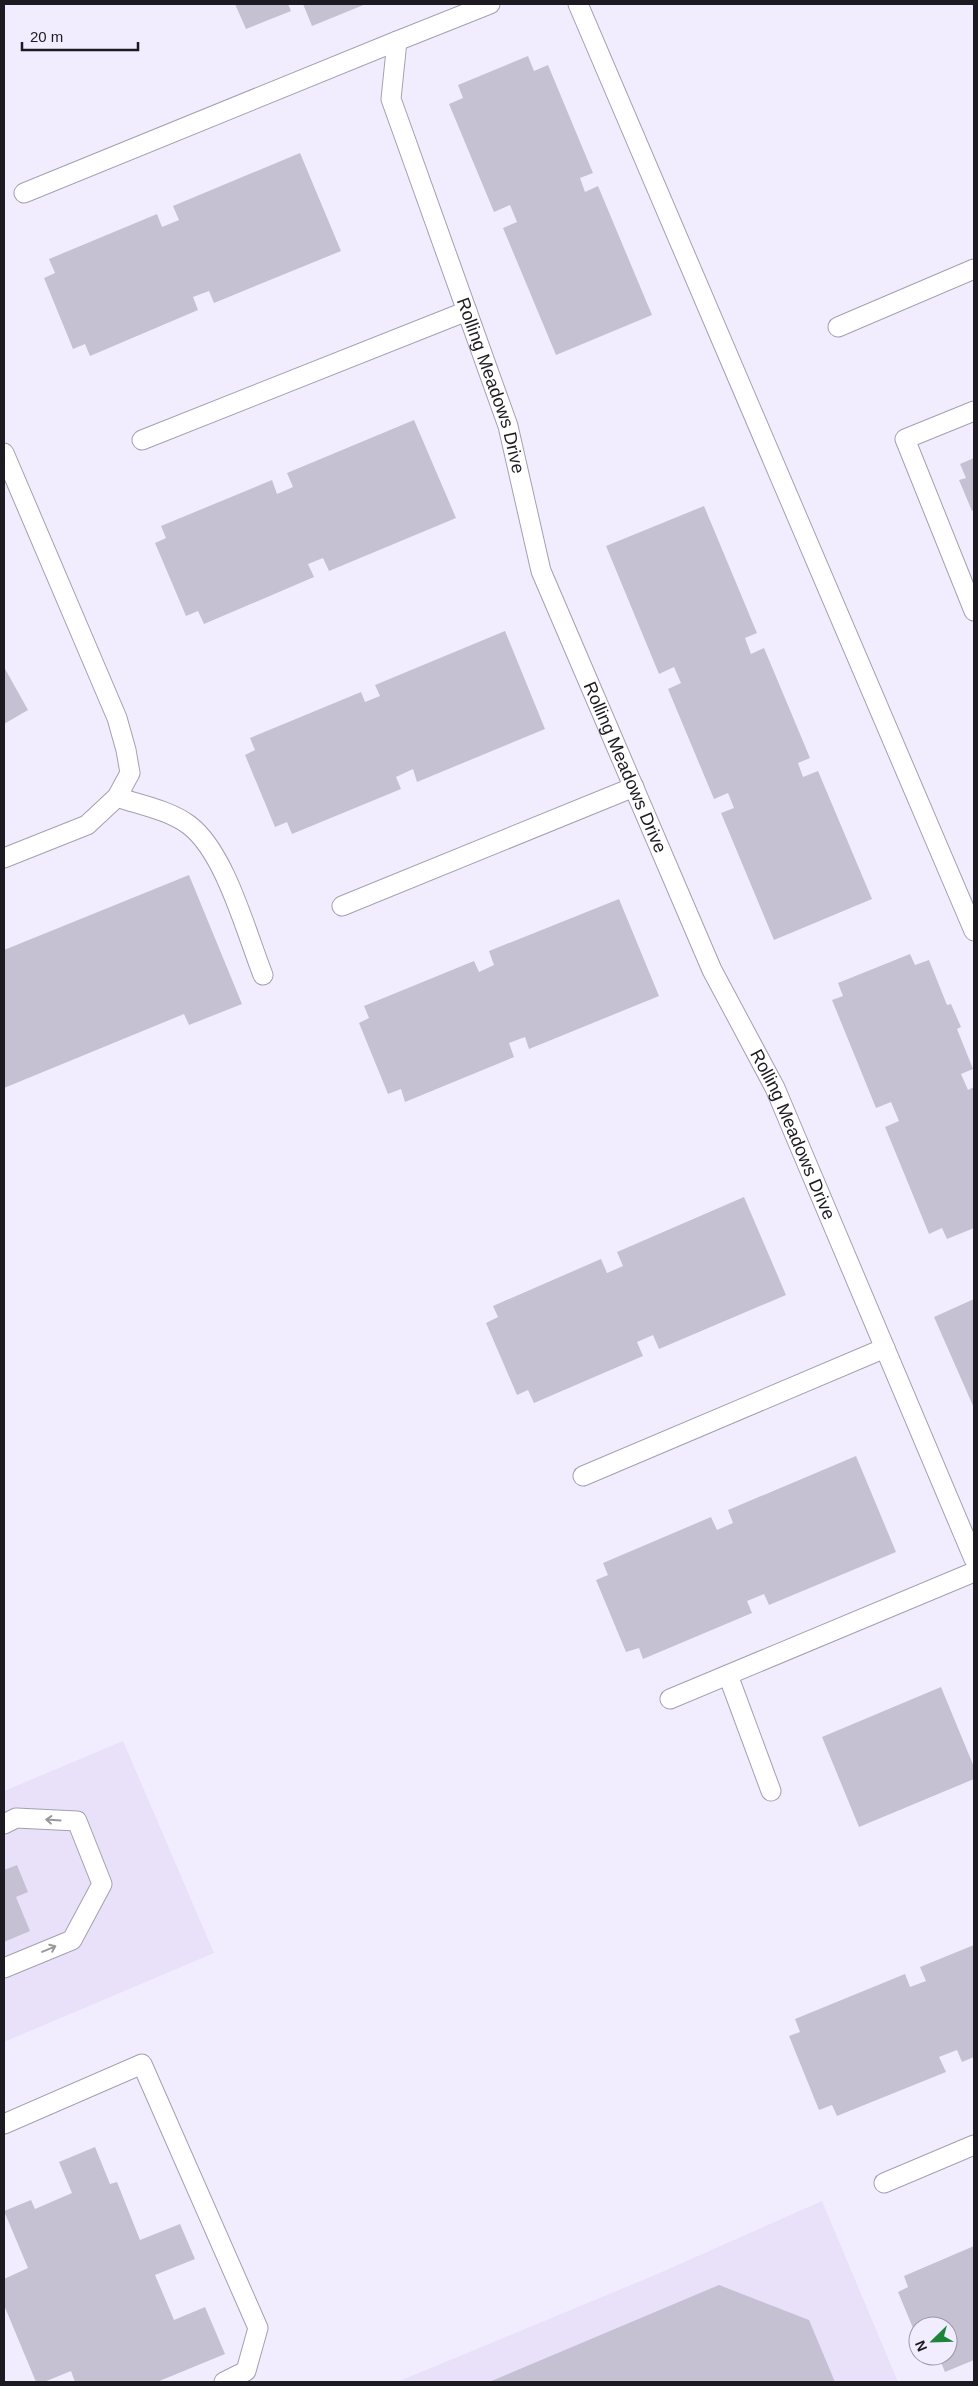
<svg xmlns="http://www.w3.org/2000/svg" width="978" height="2386" viewBox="0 0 978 2386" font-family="Helvetica,sans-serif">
<rect width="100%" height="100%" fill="#f1edfe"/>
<path fill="#e8e1f9" d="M 123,1741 L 214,1953 L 4,2042 L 4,1791 Z
M 822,2201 L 898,2382 L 397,2382 L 655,2275 Z"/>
<path fill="#c6c1d2" d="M 235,4 L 288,4 L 291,11 L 246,29 Z
M 303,4 L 366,4 L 312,26 Z
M 528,56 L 534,71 L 548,65 L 593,173 L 580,178 L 585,192 L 598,186 L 652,315 L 556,355 L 503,228 L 517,222 L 510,205 L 494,212 L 449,104 L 463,98 L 458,85 Z
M 300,153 L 341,251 L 214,303 L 209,291 L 193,297 L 198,310 L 90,356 L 85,344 L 73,349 L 44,278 L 55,273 L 49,259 L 157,214 L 162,227 L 179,220 L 173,206 Z
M 414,420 L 456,518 L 329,571 L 323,558 L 308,564 L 314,577 L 204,624 L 198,611 L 186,616 L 155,543 L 166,538 L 161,526 L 272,480 L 277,494 L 293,487 L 287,473 Z
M 974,458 L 974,510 L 972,511 L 959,480 L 966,478 L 960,464 Z
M 704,506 L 757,633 L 745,638 L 751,654 L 764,648 L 810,758 L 798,763 L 803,777 L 818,771 L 872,899 L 774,940 L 721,813 L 734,808 L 728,793 L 714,799 L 668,689 L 681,683 L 674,667 L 659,674 L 606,546 Z
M 505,631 L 545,729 L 417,782 L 413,769 L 396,777 L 401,789 L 292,834 L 287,822 L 275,827 L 245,755 L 255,750 L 250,738 L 361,692 L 365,702 L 380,696 L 375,685 Z
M 4,667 L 28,710 L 4,724 Z
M 189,875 L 242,1004 L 189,1025 L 184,1014 L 4,1088 L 4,950 Z
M 619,899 L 659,996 L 529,1049 L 525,1037 L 509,1043 L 514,1057 L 405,1102 L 401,1089 L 388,1094 L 359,1023 L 369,1018 L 364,1006 L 474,961 L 479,972 L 494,965 L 489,951 Z
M 910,954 L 915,965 L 929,960 L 947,1005 L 951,1004 L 961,1027 L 957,1029 L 973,1069 L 961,1074 L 968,1090 L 974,1087 L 974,1228 L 947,1239 L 942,1228 L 929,1234 L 885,1127 L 899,1121 L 891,1102 L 876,1108 L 832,1000 L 843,996 L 838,983 Z
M 744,1197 L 786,1295 L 659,1349 L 653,1335 L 637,1342 L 643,1356 L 534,1403 L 528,1390 L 517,1395 L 486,1323 L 498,1317 L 493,1306 L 601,1259 L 607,1273 L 623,1266 L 617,1252 Z
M 974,1299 L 974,1408 L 934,1317 Z
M 856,1456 L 896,1552 L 769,1605 L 764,1594 L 747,1601 L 752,1613 L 643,1659 L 639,1648 L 626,1652 L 596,1580 L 608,1575 L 603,1563 L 711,1517 L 717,1530 L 733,1523 L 728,1510 Z
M 941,1687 L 974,1767 L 974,1779 L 859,1827 L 822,1737 Z
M 17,1865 L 28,1892 L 16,1897 L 30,1931 L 4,1942 L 4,1870 Z
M 974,1945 L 974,2057 L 962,2062 L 957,2050 L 939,2057 L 946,2072 L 837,2116 L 832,2105 L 819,2110 L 789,2036 L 800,2032 L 795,2019 L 905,1974 L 910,1987 L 926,1981 L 920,1967 Z
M 95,2147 L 110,2184 L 117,2182 L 140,2240 L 180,2224 L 195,2259 L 155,2275 L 174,2320 L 205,2307 L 225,2354 L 157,2382 L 75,2382 L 71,2371 L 44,2382 L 36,2382 L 4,2305 L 4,2279 L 28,2268 L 4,2211 L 31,2200 L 35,2209 L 72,2193 L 59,2162 Z
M 974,2246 L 974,2360 L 945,2372 L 940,2360 L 929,2365 L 925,2356 L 948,2356 L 948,2326 L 918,2326 L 918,2340 L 898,2292 L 908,2287 L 904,2276 Z
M 719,2285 L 809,2320 L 835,2382 L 489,2382 Z"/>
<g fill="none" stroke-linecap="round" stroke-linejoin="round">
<g stroke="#a4a0b0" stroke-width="21">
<g id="lane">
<path id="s1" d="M 490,4 L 397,41 L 391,99 L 508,426 L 541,571 L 712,970 L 775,1088 L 974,1559"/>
<path d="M 578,4 L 974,931"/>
<path d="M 24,193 L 397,41"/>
<path d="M 838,327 L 974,269"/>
<path d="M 974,411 L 905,439 L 974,611"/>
<path d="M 142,440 L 467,311"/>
<path d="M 4,453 L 117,718 L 126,750 L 130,773 L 117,797 L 87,825 L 4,858"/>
<path d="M 117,797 C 140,805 169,810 189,825 C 225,852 246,932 263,975"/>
<path d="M 342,906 L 634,787"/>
<path d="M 583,1476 L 885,1348"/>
<path d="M 728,1675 L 771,1791"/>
<path d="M 670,1699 L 974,1572"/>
<path d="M 4,1824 L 16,1818 L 77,1821 L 102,1884 L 72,1940 L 4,1968"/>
<path d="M 4,2124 L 142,2064 L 258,2328 L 246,2371 L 224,2382"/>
<path d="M 884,2183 L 974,2145"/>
</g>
</g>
<use href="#lane" stroke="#fff" stroke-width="19"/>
</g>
<defs><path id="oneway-shaft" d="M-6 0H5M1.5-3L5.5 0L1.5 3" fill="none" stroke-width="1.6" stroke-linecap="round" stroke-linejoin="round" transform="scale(1.25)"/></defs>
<g stroke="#99989b">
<use href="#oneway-shaft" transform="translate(53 1820) rotate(-176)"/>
<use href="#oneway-shaft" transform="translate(49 1949) rotate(-23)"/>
</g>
<g text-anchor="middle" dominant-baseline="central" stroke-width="4.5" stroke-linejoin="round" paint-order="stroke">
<g font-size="18" fill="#1d1b21" stroke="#f1edfe">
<text stroke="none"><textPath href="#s1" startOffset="462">Rolling Meadows Drive</textPath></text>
<text stroke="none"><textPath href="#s1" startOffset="868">Rolling Meadows Drive</textPath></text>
<text stroke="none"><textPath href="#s1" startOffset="1272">Rolling Meadows Drive</textPath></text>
</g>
</g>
<rect width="978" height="2386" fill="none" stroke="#1d1b21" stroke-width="10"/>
<g transform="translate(933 2341) rotate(247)"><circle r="24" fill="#f1edfe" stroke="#9c99a6"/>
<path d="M0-4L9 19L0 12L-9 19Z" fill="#1d853a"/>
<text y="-8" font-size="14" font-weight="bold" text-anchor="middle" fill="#1d1b21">N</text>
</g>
<path d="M22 42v8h116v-8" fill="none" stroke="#1d1b21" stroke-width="2.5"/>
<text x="30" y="42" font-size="15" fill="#1d1b21" stroke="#f1edfe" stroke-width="4" paint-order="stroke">20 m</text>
</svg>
